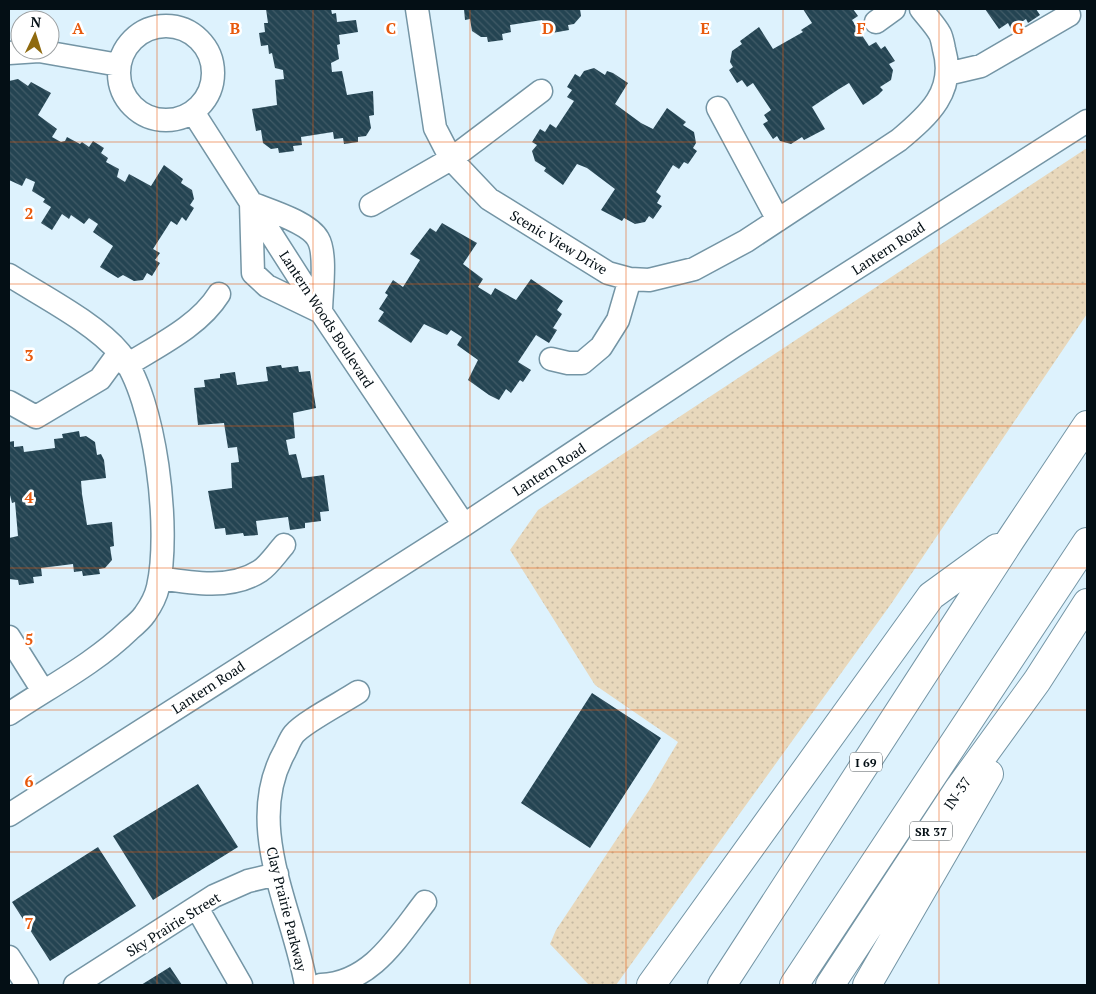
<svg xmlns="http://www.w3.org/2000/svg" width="1096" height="994" viewBox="0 0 1096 994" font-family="'PT Serif',serif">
<defs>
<pattern id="grass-dots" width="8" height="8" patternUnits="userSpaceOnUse" patternTransform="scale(1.25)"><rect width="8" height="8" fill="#e8d8bc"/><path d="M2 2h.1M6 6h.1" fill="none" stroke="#c5b8a1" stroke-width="1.8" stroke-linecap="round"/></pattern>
<pattern id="building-back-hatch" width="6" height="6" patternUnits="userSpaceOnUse" patternTransform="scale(1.25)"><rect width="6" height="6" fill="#244452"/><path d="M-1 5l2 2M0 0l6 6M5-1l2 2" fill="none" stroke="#415b67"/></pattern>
</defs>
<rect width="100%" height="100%" fill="#ddf2fd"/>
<path fill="url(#grass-dots)" d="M 1087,148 L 1087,314 L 891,604 L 616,985 L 589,985 L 550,944 L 556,930 L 650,789 L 678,742 L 595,685 L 510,550 L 538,510 Z"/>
<path fill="url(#building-back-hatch)" d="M 266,9 L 331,9 L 332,14 L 336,13 L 337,22 L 356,20 L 358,32 L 339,35 L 340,44 L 337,45 L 339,59 L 331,63 L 332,72 L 342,71 L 347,95 L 373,91 L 374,115 L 369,116 L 371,128 L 366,136 L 358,137 L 358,142 L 344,144 L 343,138 L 334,139 L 333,132 L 301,137 L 302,145 L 293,146 L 294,151 L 279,153 L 278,148 L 271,149 L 263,143 L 261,130 L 256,131 L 252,109 L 277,105 L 275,80 L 284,79 L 283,70 L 275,68 L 272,53 L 269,54 L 268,45 L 261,46 L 259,33 L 265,32 L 264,23 L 268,23 Z
M 464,9 L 580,9 L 581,16 L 574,24 L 568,25 L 569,30 L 552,33 L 551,27 L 543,28 L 542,20 L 510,25 L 511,32 L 502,34 L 503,40 L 488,42 L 487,37 L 481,37 L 472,31 L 470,19 L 465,20 Z
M 803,9 L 853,9 L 858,16 L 852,20 L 869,46 L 876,42 L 881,49 L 885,46 L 895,61 L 889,64 L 893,70 L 891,80 L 880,87 L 883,90 L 878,95 L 863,105 L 849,83 L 839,89 L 812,107 L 825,129 L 804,140 L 802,137 L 791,144 L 780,141 L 777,136 L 773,139 L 763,124 L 768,121 L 764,115 L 771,110 L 753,83 L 747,87 L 742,80 L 737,83 L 729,70 L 733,67 L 730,62 L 732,51 L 742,44 L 740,41 L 759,27 L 773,49 L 803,32 L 801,30 L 812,23 Z
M 985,9 L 1036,9 L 1040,15 L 1028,23 L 1026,19 L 1011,29 L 1008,23 L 999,29 Z
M 594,68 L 605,75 L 607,71 L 613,73 L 628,83 L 615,104 L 641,123 L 653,129 L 667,108 L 686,122 L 683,125 L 694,132 L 696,143 L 693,148 L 697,151 L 688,164 L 684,162 L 679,169 L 673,165 L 656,192 L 661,196 L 657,203 L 662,206 L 653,219 L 649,216 L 645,222 L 635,224 L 624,218 L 622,221 L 601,210 L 615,189 L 587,168 L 577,164 L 563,185 L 544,171 L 546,168 L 535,161 L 532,151 L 537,145 L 532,142 L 540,129 L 545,132 L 550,124 L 556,128 L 574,101 L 567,97 L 572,90 L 567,87 L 575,74 L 580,77 L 584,71 Z
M 18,79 L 28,86 L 31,82 L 51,93 L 38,115 L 57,129 L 52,137 L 61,142 L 65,141 L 67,137 L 80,144 L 82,142 L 89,147 L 93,141 L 104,148 L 101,153 L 108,158 L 106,162 L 119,169 L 117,177 L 125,182 L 129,174 L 151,186 L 164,165 L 183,179 L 181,183 L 192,190 L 194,199 L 190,205 L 194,208 L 186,221 L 182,217 L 177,225 L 171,221 L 153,249 L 160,253 L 155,260 L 160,263 L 152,276 L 147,273 L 143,280 L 134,281 L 123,275 L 118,278 L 100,267 L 113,246 L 93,232 L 98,224 L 89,218 L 84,224 L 71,215 L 69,219 L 62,214 L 52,230 L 41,223 L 51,207 L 43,202 L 45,199 L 32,191 L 35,182 L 26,178 L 22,186 L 9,180 L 9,81 Z
M 442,223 L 477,243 L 463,264 L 483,279 L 478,287 L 491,295 L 495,288 L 516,300 L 531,279 L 563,301 L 557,310 L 562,314 L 553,328 L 557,330 L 549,343 L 536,335 L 518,362 L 531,370 L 523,382 L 520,380 L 511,393 L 506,389 L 499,400 L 489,395 L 468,380 L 478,360 L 457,345 L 462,337 L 451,330 L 447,335 L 424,324 L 411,343 L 378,321 L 384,312 L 379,309 L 388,295 L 385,293 L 393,280 L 403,287 L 420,260 L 410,254 L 430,228 L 436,232 Z
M 281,365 L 282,368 L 298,366 L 299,372 L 310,371 L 316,408 L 293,413 L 295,438 L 286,440 L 289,455 L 296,454 L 302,478 L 324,475 L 329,511 L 320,512 L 321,521 L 305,523 L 305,528 L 290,530 L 288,517 L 256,521 L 258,535 L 244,536 L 243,533 L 226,535 L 225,528 L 215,529 L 208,491 L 232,488 L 231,463 L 239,462 L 237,447 L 228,448 L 224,423 L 198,425 L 194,388 L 205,387 L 204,380 L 220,378 L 220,374 L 235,372 L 237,385 L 268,381 L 266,367 Z
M 79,431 L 80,437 L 86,436 L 95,442 L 97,455 L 101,454 L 104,460 L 106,478 L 81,481 L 82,494 L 87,525 L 112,522 L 114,546 L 110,547 L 112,560 L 105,568 L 99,569 L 100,574 L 83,576 L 82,571 L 74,572 L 73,564 L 41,568 L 42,576 L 33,577 L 34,583 L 19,585 L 18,580 L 9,579 L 9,538 L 18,536 L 15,502 L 12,503 L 9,491 L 9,442 L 14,441 L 14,447 L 23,446 L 24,452 L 55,448 L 54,439 L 63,438 L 62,434 Z
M 592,693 L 661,738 L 590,848 L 521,803 Z
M 198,784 L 238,847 L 153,900 L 113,836 Z
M 98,847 L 136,906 L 50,961 L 12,902 Z
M 170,967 L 182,985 L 141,985 Z"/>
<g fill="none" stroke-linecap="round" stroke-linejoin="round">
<g stroke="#7495a5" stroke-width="25">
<path id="minor" d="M 417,9 L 435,128 L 451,159 L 489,199 L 608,273 L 630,279 L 649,280 L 694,269 L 746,241 L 899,140 C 929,115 956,91 944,49 C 943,44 942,38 940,34 C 935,25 927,17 921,9
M 876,22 L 894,9
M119 73a47 47 0 1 1 94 0a47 47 0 1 1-94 0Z
M 9,53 L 39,51 L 119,65
M 947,74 L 981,66 L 1069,15
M 718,108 L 778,220
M 193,112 L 321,312 L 464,525
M 251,203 C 268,210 309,222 318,239 C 327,254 321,294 321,312 L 267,286 L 253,273 Z
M 371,205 L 451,159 L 541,91
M 9,275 C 42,296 95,323 120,353 C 156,398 171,531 158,587 C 156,596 150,607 145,614 C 141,620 135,625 129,630 C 94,664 49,687 9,714
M 551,359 L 568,363 L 582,363 L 601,347 L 618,320 L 630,279
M 127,365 C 159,345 199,326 219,294
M 9,402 L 36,417 L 100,379 L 119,353
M 160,578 C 191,583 231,590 260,571 C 269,565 276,554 284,545
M 9,637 L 43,691
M 9,815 L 464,525 L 734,346 L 1087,121
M 197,908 L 241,985
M 9,957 L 27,985
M 75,985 L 214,896 L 248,881 L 277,874
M 306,985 C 293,909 243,825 285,751 C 288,745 290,739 294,734 C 304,722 343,702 358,692
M 321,985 C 371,983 397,938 425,902"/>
</g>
<g stroke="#7495a5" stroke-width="30">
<path id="highway" d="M 651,985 L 931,596 L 997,548
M 722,985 L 1011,539 L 1087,425
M 794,985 L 1087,542
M 830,985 L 958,790 L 1037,681 L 1087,603
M 867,985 L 989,774"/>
</g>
<use href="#minor" stroke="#fff" stroke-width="22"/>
<use href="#highway" stroke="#fff" stroke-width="28"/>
</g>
<path fill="none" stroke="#e8590c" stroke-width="1" stroke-opacity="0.55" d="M 157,9 L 157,985M 313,9 L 313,985M 470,9 L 470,985M 626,9 L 626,985M 783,9 L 783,985M 939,9 L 939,985M 9,142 L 1087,142M 9,284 L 1087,284M 9,426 L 1087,426M 9,568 L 1087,568M 9,710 L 1087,710M 9,852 L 1087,852"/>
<g text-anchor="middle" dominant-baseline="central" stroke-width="5" stroke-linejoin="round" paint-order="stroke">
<g fill="#fff" stroke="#4f575b" stroke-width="1">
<rect x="850" y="752.5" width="32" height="19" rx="4"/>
<rect x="910" y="821.5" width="42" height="19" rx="4"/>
</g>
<g font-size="12" font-weight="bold" fill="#040f15">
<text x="866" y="762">I 69</text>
<text x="931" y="831">SR 37</text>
</g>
<g font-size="14" fill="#040f15" stroke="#fff">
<text transform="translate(559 242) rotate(31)">Scenic View Drive</text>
<text transform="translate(888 248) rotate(-33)">Lantern Road</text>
<text transform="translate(327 319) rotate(57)">Lantern Woods Boulevard</text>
<text transform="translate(549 469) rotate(-33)">Lantern Road</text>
<text transform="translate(208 687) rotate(-33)">Lantern Road</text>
<text transform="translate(957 793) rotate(-55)">IN-37</text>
<text transform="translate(287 909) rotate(76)">Clay Prairie Parkway</text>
<text transform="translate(173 924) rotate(-32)">Sky Prairie Street</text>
</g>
</g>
<g font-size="16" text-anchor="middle" font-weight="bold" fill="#e8590c" stroke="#fff" stroke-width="5" stroke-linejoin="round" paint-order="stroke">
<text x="78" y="34">A</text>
<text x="235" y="34">B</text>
<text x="391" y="34">C</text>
<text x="548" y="34">D</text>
<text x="705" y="34">E</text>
<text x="861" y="34">F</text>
<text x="1018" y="34">G</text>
<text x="29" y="219">2</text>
<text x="29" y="361">3</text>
<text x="29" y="503">4</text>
<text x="29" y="645">5</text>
<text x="29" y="787">6</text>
<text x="29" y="929">7</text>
</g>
<rect width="1096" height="994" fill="none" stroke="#040f15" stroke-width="20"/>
<g transform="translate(35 35) rotate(4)"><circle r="24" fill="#ffffff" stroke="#9b9fa1"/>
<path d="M0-4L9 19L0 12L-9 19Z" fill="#8f6a0f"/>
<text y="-8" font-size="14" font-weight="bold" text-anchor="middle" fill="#040f15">N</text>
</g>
</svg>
